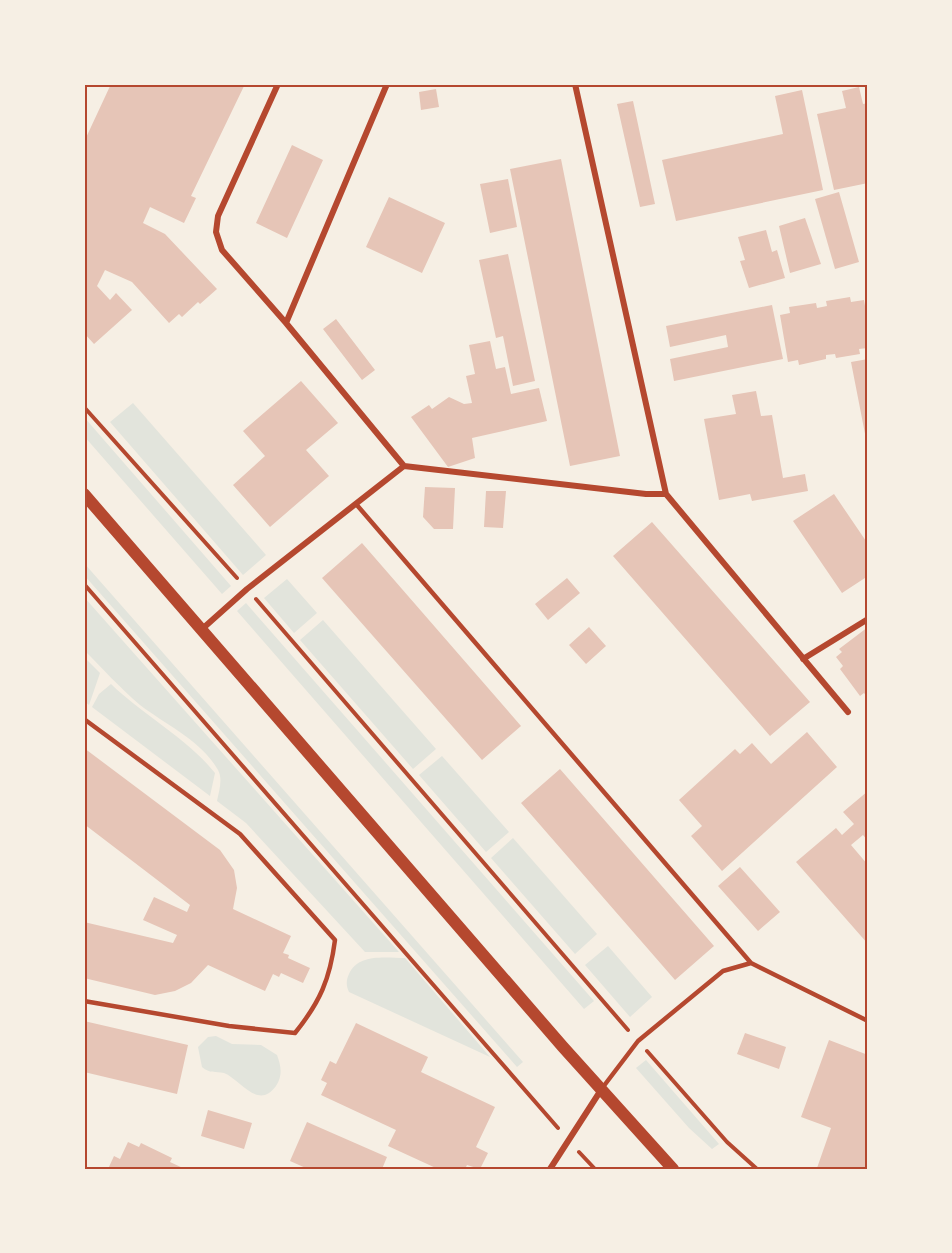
<svg xmlns="http://www.w3.org/2000/svg" width="952" height="1253" viewBox="0 0 952 1253" font-family="'Source Sans 3',sans-serif">
<rect width="100%" height="100%" fill="#f6efe4"/>
<path fill="#e2e4dc" d="M 133,403 L 266,555 L 243,575 L 110,422 Z
M 84,417 L 231,586 L 222,594 L 84,436 Z
M 84,563 L 523,1062 L 517,1067 L 84,575 Z
M 287,579 L 317,613 L 294,633 L 264,598 Z
M 84,597 L 399,952 L 365,952 L 246,823 L 217,801 C 219,791 223,779 218,770 C 201,740 166,725 140,705 C 120,688 102,668 84,650 Z
M 246,603 L 594,1001 L 584,1009 L 237,611 Z
M 323,620 L 436,749 L 413,769 L 300,640 Z
M 84,657 L 100,673 L 89,705 L 84,701 Z
M 111,684 C 144,716 186,737 215,773 L 210,796 L 92,707 L 99,694 Z
M 442,756 L 509,832 L 486,852 L 419,775 Z
M 513,838 L 597,934 L 575,954 L 491,858 Z
M 608,946 L 652,997 L 630,1017 L 585,965 Z
M 405,958 L 490,1057 L 349,992 C 346,986 346,980 349,974 C 358,953 386,958 405,958 Z
M 216,1036 L 232,1044 L 261,1045 L 277,1055 C 281,1066 283,1075 276,1086 C 258,1111 240,1079 224,1073 C 215,1071 210,1074 202,1067 L 198,1047 L 208,1037 Z
M 646,1060 L 719,1144 L 712,1149 L 689,1128 L 636,1068 Z"/>
<path fill="#e6c5b7" d="M 111,84 L 245,84 L 191,196 L 196,198 L 184,223 L 150,207 L 143,223 L 165,234 L 217,289 L 200,304 L 198,302 L 182,317 L 179,314 L 169,323 L 132,282 L 105,270 L 97,286 L 110,300 L 116,293 L 132,310 L 94,344 L 84,333 L 84,142 Z
M 859,87 L 863,104 L 868,103 L 868,183 L 834,190 L 817,114 L 846,108 L 842,91 Z
M 436,89 L 439,107 L 421,110 L 419,92 Z
M 802,90 L 823,190 L 676,221 L 662,160 L 783,134 L 775,96 Z
M 633,101 L 655,204 L 640,207 L 617,104 Z
M 292,145 L 323,160 L 287,238 L 256,223 Z
M 561,159 L 620,456 L 570,466 L 510,169 Z
M 508,179 L 517,227 L 490,233 L 480,184 Z
M 839,192 L 859,262 L 835,269 L 815,199 Z
M 389,197 L 445,223 L 422,273 L 366,247 Z
M 805,218 L 821,264 L 790,273 L 779,226 Z
M 766,230 L 772,252 L 777,250 L 785,278 L 749,288 L 740,261 L 745,260 L 738,237 Z
M 508,254 L 535,381 L 513,386 L 503,336 L 496,338 L 479,260 Z
M 850,297 L 851,302 L 864,300 L 868,324 L 868,348 L 859,349 L 860,354 L 836,358 L 835,354 L 826,355 L 826,359 L 799,365 L 798,360 L 788,362 L 780,315 L 790,313 L 789,307 L 816,303 L 817,308 L 827,306 L 826,301 Z
M 772,305 L 783,359 L 674,381 L 670,359 L 728,347 L 726,335 L 670,347 L 666,326 Z
M 336,319 L 375,370 L 362,380 L 323,329 Z
M 490,341 L 496,369 L 505,367 L 511,394 L 539,388 L 547,421 L 472,438 L 475,458 L 448,467 L 411,417 L 429,405 L 432,409 L 449,397 L 464,404 L 472,403 L 466,376 L 475,374 L 469,345 Z
M 868,359 L 868,444 L 867,444 L 851,362 Z
M 301,381 L 338,423 L 306,450 L 329,476 L 270,527 L 233,485 L 265,456 L 243,431 Z
M 756,391 L 761,416 L 772,415 L 783,478 L 805,474 L 808,491 L 752,501 L 750,494 L 719,500 L 704,419 L 736,414 L 732,395 Z
M 425,487 L 455,488 L 453,529 L 434,529 L 423,517 Z
M 486,491 L 506,491 L 503,528 L 484,527 Z
M 834,494 L 868,544 L 868,576 L 842,593 L 793,521 Z
M 652,522 L 810,702 L 770,736 L 613,556 Z
M 362,543 L 521,726 L 482,760 L 322,578 Z
M 567,578 L 580,593 L 548,620 L 535,604 Z
M 589,627 L 606,646 L 586,664 L 569,645 Z
M 868,627 L 868,698 L 864,693 L 860,696 L 840,669 L 843,666 L 836,657 L 842,652 L 839,649 Z
M 807,732 L 837,767 L 722,871 L 691,836 L 702,826 L 679,800 L 735,749 L 740,754 L 752,743 L 771,764 Z
M 84,748 L 220,850 L 234,870 L 237,888 L 233,909 L 291,936 L 283,953 L 289,955 L 288,958 L 310,968 L 303,983 L 281,973 L 279,977 L 273,974 L 265,991 L 208,965 L 191,983 L 175,991 L 155,995 L 84,978 L 84,922 L 173,943 L 177,935 L 143,920 L 154,897 L 187,912 L 190,905 L 84,824 Z
M 560,769 L 714,946 L 675,980 L 521,803 Z
M 868,791 L 868,841 L 863,835 L 851,845 L 868,865 L 868,944 L 796,862 L 836,828 L 842,835 L 854,824 L 843,812 Z
M 740,867 L 780,912 L 758,931 L 718,886 Z
M 84,1021 L 188,1045 L 177,1094 L 84,1072 Z
M 356,1023 L 428,1057 L 421,1072 L 495,1107 L 476,1147 L 488,1153 L 480,1169 L 467,1165 L 465,1169 L 438,1169 L 388,1146 L 396,1130 L 321,1095 L 327,1083 L 321,1080 L 330,1061 L 336,1064 Z
M 745,1033 L 786,1047 L 779,1069 L 737,1054 Z
M 829,1040 L 868,1055 L 868,1169 L 817,1168 L 831,1128 L 801,1117 Z
M 208,1110 L 252,1123 L 244,1149 L 201,1136 Z
M 307,1122 L 387,1157 L 382,1169 L 308,1169 L 290,1161 Z
M 128,1142 L 139,1147 L 141,1143 L 172,1158 L 170,1162 L 185,1169 L 108,1169 L 114,1156 L 120,1159 Z"/>
<g fill="none" stroke-linecap="round" stroke-linejoin="round">
<path stroke="#b5482f" stroke-width="4" d="M 84,407 L 237,578
M 84,584 L 558,1128
M 256,599 L 628,1030
M 647,1051 L 727,1142 L 757,1169
M 579,1152 L 595,1169"/>
<path stroke="#b5482f" stroke-width="4.5" d="M 356,504 L 751,963
M 84,719 L 240,834 L 335,940 C 330,979 320,1002 295,1033 L 229,1026 L 84,1001
M 603,1087 L 638,1041 L 723,971 L 751,963 L 868,1021"/>
<path stroke="#b5482f" stroke-width="6" d="M 278,84 L 218,216 L 216,232 L 222,250 L 286,323
M 387,84 L 286,323 L 404,466
M 575,84 L 666,494 L 848,712
M 201,630 L 247,589 L 404,466 L 646,494 L 666,494
M 803,659 L 868,619
M 550,1169 L 601,1090"/>
<path stroke="#b5482f" stroke-width="12" d="M 84,494 L 563,1047 L 673,1169"/>
</g>
<rect width="952" height="1253" fill="none" stroke="#f6efe4" stroke-width="171"/>
<rect x="86" y="86" width="780" height="1082" fill="none" stroke="#b5482f" stroke-width="2"/>
</svg>
